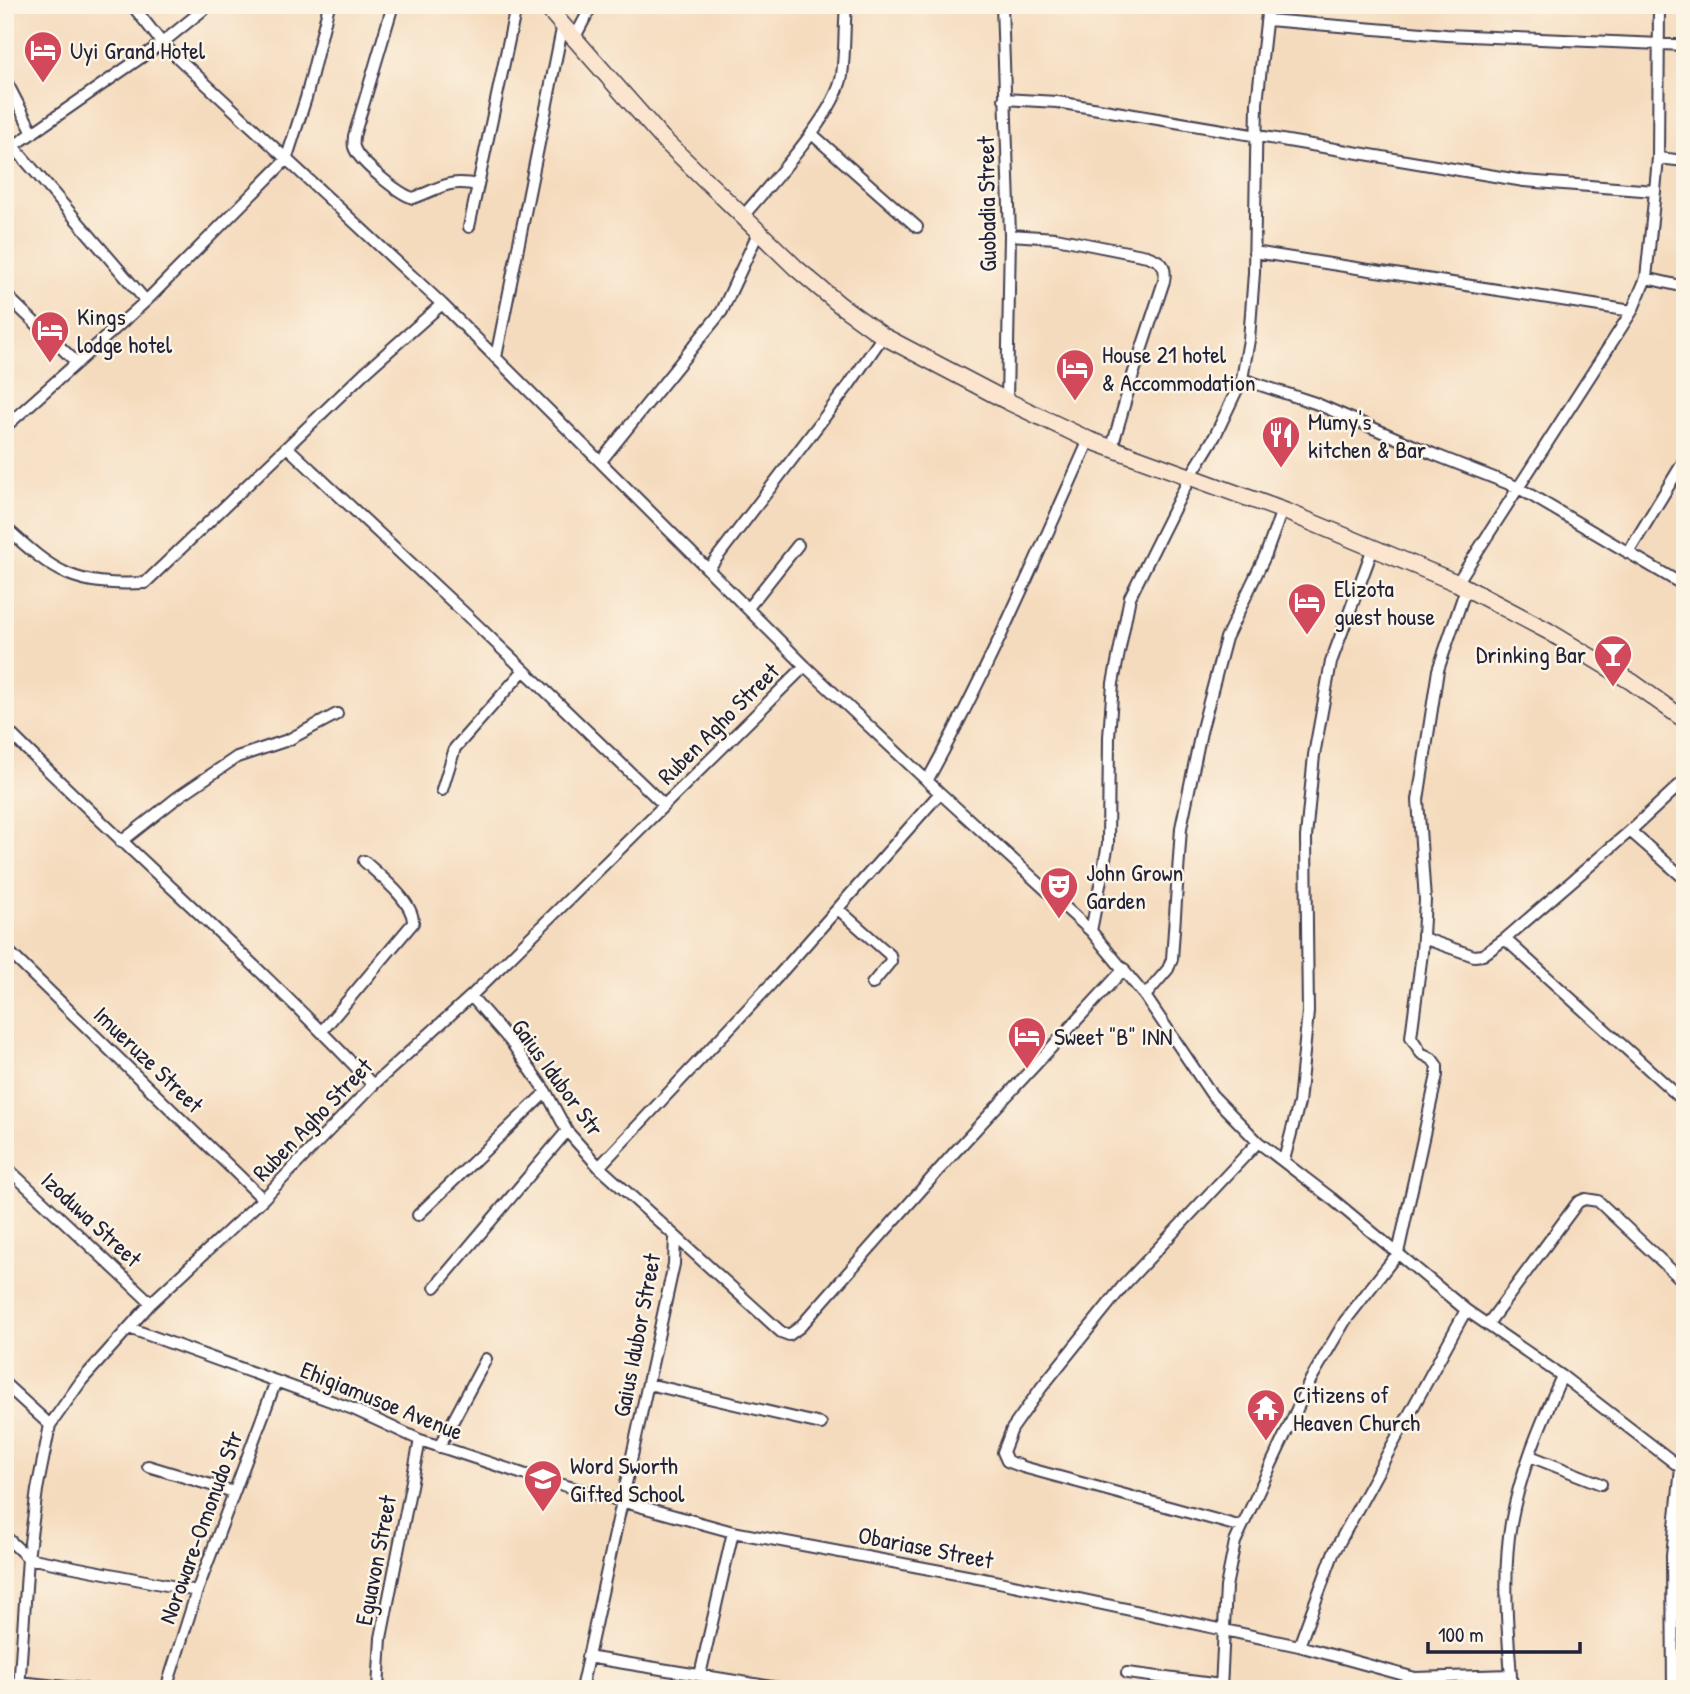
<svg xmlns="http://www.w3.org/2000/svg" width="1690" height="1694" viewBox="0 0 1690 1694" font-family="'Patrick Hand',sans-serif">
<rect width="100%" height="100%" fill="#fcf5e5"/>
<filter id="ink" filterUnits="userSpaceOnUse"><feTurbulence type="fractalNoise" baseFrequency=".0143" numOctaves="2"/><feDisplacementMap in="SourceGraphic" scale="14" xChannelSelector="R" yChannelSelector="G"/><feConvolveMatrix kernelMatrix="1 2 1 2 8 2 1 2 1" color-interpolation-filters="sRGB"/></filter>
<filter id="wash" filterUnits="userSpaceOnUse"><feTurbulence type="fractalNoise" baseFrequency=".00686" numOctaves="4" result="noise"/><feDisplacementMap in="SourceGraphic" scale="28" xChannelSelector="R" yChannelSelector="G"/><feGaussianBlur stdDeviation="1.57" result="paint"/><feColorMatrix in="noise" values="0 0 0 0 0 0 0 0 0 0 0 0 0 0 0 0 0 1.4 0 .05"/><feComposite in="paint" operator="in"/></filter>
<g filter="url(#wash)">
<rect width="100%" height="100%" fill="#f5dbbe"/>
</g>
<g filter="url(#ink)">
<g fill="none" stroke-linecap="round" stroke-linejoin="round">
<g stroke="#423e4f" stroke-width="14">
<path id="street" d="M 132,5 L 162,43 L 442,304 L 805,666 L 940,793 L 1091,931 L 1145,996 L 1212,1095 L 1258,1142 L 1331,1198 L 1466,1310 L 1562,1376 L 1685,1471
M 393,5 L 354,136 C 354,139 353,143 354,147 C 358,161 399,194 413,198 C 442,188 446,179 478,185
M 1002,5 L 1010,235 L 1007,401
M 1268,20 L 1446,35 L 1685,45
M 575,37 L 592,5
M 5,79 L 33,133
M 1004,99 L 1057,102 L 1524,181 L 1655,191
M 812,134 L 917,227
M 13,146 L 146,301
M 5,152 L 162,43 L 209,5
M 1658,158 L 1685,161
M 744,215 C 770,184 836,114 842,75 C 845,53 844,28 846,5
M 469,227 L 516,7
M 1010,235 L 1056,238 L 1147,256 C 1161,261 1167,265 1164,281 L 1132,378 L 1112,447
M 1254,252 L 1632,311
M 1646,278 L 1685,287
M 5,294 L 77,363
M 496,357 L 563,24
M 1242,379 L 1315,403 L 1433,454 L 1517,487 L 1685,586
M 5,427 L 146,301 L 286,160 L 306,98 L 329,5
M 287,447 L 474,622 L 664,805
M 601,461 L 722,311 L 759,231
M 5,527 C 56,574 74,586 145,583 L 364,373 L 442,304
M 1628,553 L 1685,459
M 709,568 L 849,385 L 883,336
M 1457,583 L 1632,311 L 1646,278 L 1655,191 L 1658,158 L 1659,5
M 748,608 L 798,545
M 5,728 C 126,849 256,961 373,1085
M 927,781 C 988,671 1038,554 1089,440
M 442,790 L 455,748 L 524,670
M 1630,831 L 1685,879
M 121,842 L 178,797 L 237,757 L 288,740 L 337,714
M 838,909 L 890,955 L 891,961 L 872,984
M 1091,931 L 1108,844 L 1109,737 L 1113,683 L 1130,597 L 1190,477 L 1215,436 L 1242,379 L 1249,340 L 1254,273 L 1257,103 L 1268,5
M 1423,938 L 1474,956 L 1483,955 L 1505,939 L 1630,831 L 1685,780
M 1505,939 L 1685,1102
M 5,948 L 263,1199
M 471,996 L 511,1042 L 546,1092 L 567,1131 L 599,1167 L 781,1332 L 789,1335 L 800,1327 L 953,1154 L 1124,969
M 1145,996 L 1168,969 L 1172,959 L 1181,828 L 1201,732 L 1226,638 L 1266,554 L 1282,510
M 322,1031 L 413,923 C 414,902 380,876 364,861
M 1284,1160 L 1299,1103 L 1308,1012 L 1306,837 L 1314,755 L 1331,662 L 1373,548
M 5,1166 L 151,1303
M 599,1167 L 771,984 L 940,793
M 418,1215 L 546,1092
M 435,1287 L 567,1131
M 1487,1325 L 1578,1202 L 1585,1199 L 1598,1201 L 1685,1283
M 129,1328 L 353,1409 L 420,1440 L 523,1474 L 733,1532 L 999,1582 L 1299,1646 L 1415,1678 L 1511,1675
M 5,1384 L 50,1425
M 648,1384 L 821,1424
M 439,1447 L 486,1359
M 1530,1456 L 1601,1484
M 148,1466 L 234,1492
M 1242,1527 L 1023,1467 L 1007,1461 L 1003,1452 L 1012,1429 L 1041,1388 L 1123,1286 L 1258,1142
M 5,1536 L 28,1558 L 197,1591
M 1299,1646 L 1333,1554 L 1466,1310
M 587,1657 L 785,1689
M 1127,1673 L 1221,1685
M 700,1675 L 733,1532
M 19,1682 L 85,1689
M 19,1689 L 28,1558 L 37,1490 L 50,1425 L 82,1380 L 151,1303 L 263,1199 L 373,1085 L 471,996 L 805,666
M 166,1689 L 197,1591 L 276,1381
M 378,1689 L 381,1638 L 420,1440
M 581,1689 L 674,1264 L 675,1236
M 1221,1689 L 1226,1587 L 1235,1542 L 1311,1379 L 1345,1321 L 1398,1253 L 1437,1075 L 1437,1066 L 1432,1059 L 1421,1053 L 1411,1037 L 1422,953 L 1425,900 L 1418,800 L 1438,670 L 1466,588
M 1512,1689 C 1508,1638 1502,1573 1511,1523 C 1520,1472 1541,1423 1562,1376
M 1673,1689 L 1672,1556 L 1681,1468"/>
</g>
<g stroke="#423e4f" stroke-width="19">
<path id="secondary" d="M 545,5 L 662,138 L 796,268 L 840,305 L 883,336 L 1007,401 L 1089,440 L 1287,512 L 1457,583 L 1548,631 L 1632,682 L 1685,720"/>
</g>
<use href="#street" stroke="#fff" stroke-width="10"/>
<use href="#secondary" stroke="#fbe5cf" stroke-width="16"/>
</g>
</g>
<defs>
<g id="hotel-pin" transform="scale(2.0125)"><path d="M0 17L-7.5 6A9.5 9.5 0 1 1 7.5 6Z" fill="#d1495b" stroke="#fcf5e5"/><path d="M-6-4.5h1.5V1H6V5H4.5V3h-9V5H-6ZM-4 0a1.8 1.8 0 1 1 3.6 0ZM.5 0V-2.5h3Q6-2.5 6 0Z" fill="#fff"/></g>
<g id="restaurant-pin" transform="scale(2.0125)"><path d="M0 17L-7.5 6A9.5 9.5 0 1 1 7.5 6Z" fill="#d1495b" stroke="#fcf5e5"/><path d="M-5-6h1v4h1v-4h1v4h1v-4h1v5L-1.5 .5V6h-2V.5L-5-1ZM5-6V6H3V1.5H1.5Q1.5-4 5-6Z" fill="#fff"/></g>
<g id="bar-pin" transform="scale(2.0125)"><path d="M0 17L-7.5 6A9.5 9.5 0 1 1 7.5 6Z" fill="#d1495b" stroke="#fcf5e5"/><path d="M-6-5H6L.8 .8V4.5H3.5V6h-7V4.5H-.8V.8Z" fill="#fff"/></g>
<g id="theatre-pin" transform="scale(2.0125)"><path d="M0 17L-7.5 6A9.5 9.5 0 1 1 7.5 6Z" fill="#d1495b" stroke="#fcf5e5"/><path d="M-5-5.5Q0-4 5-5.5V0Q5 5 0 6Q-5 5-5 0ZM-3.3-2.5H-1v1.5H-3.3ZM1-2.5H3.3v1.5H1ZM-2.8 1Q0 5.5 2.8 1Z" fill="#fff"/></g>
<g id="temple-pin" transform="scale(2.0125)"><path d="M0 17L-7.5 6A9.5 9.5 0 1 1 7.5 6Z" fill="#d1495b" stroke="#fcf5e5"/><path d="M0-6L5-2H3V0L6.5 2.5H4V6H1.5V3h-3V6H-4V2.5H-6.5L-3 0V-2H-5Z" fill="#fff"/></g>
<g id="school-pin" transform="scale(2.0125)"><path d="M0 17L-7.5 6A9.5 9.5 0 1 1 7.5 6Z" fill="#d1495b" stroke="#fcf5e5"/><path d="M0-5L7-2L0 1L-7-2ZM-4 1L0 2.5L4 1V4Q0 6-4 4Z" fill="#fff"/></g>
</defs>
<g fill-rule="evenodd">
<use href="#hotel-pin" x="43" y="50"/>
<use href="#hotel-pin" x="50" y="330"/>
<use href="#hotel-pin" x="1075" y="368"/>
<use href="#restaurant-pin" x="1281" y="435"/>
<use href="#hotel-pin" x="1307" y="602"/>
<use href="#bar-pin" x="1613" y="654"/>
<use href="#theatre-pin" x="1059" y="886"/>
<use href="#hotel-pin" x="1027" y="1036"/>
<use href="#temple-pin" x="1266" y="1408"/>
<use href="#school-pin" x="543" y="1479"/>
</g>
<g text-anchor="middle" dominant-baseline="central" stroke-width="5" stroke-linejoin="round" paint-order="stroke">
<g font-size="24" fill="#22223b" stroke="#fcf5e5" text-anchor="start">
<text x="70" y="50">Uyi Grand Hotel</text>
<text x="77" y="316">Kings<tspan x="77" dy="28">lodge hotel</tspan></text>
<text x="1102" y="354">House 21 hotel<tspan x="1102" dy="28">&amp; Accommodation</tspan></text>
<text x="1308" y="421">Mumy's<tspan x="1308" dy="28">kitchen &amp; Bar</tspan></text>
<text x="1334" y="588">Elizota<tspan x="1334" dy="28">guest house</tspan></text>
<text x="1586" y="654" text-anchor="end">Drinking Bar</text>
<text x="1086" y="872">John Grown<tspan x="1086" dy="28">Garden</tspan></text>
<text x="1054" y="1036">Sweet "B" INN</text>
<text x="1293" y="1394">Citizens of<tspan x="1293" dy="28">Heaven Church</tspan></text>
<text x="570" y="1465">Word Sworth<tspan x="570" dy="28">Gifted School</tspan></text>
</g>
<g font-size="24" fill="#22223b" stroke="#fcf5e5">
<text transform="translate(986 204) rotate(-91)">Guobadia Street</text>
<text transform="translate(718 723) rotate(-45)">Ruben Agho Street</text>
<text transform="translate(149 1059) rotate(44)">Imueruze Street</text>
<text transform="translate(558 1077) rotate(54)">Gaius Idubor Str</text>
<text transform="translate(312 1119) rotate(-46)">Ruben Agho Street</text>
<text transform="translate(92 1219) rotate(43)">Izoduwa Street</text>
<text transform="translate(636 1335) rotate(-79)">Gaius Idubor Street</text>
<text transform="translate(382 1400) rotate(22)">Ehigiamusoe Avenue</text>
<text transform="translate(200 1527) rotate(-70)">Noroware-Omonudo Str</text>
<text transform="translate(926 1547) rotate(11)">Obariase Street</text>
<text transform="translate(375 1560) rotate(-79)">Eguavon Street</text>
</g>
</g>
<rect width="1690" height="1694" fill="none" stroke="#fcf5e5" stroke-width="28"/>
<path d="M1428 1642v10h152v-10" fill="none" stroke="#22223b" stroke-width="3.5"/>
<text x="1438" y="1642" font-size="21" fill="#22223b" stroke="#fcf5e5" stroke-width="5" paint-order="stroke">100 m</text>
</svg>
